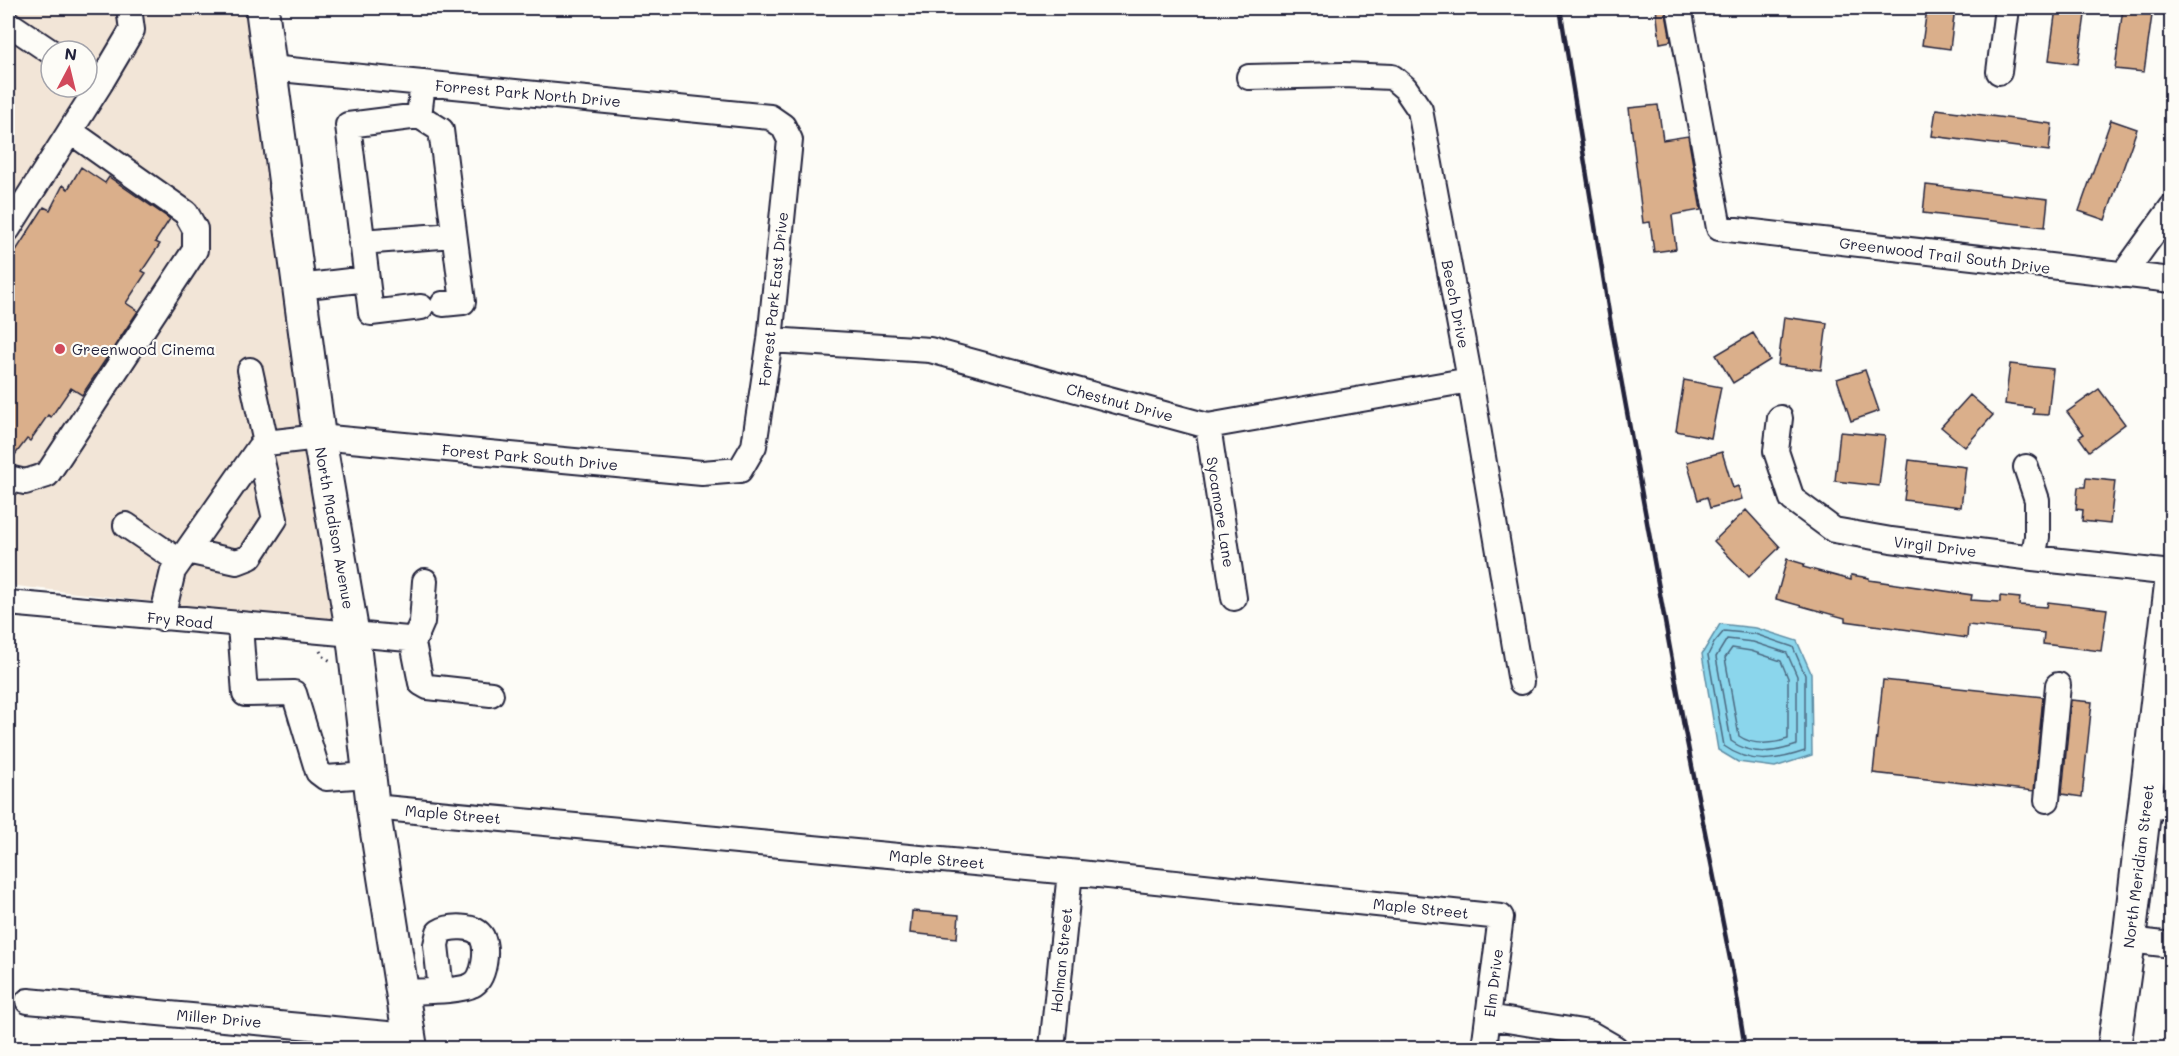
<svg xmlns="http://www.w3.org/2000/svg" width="2179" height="1056" viewBox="0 0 2179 1056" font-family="Mali,sans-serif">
<rect width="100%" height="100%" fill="#fdfcf7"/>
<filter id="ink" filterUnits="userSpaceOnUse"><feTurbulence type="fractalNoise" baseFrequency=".0167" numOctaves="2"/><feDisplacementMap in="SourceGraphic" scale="12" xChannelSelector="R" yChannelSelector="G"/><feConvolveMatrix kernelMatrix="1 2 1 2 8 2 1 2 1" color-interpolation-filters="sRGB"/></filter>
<g filter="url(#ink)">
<path fill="#f2e5d7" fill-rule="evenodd" d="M 8,8 L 245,8 L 334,623 L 8,585 ZM 51,51 L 87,51 L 87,87 L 51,87 Z"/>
<path fill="#8bd6ec" stroke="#618ea5" stroke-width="1.5" d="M 1720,624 L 1756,628 L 1797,641 L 1811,673 L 1812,755 L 1775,767 L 1738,762 L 1718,750 L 1702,654 Z"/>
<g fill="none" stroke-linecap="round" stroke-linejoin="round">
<path stroke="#4c6a82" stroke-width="1.5" d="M 1724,631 L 1755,634 L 1793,647 L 1805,675 L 1805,751 C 1776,761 1750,765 1724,746 L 1708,655 L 1714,643 Z
M 1727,639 L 1753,642 L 1787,653 L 1797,676 L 1797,745 C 1774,753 1751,756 1731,741 L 1716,657 Z
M 1732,648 L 1751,651 L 1781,661 L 1788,678 L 1788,739 C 1773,744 1753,746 1739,736 L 1725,658 Z"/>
</g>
<path fill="#daaf8b" stroke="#22223b" stroke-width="1.5" d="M 1656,8 L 1665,8 L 1671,41 L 1660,43 Z
M 1927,8 L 1955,8 L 1950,49 L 1922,45 Z
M 2056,8 L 2086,8 L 2078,64 L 2049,60 Z
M 2123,8 L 2153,8 L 2144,72 L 2115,69 Z
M 1658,105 L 1663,140 L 1688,136 L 1701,210 L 1672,215 L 1676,249 L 1654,252 L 1650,222 L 1643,223 L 1629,108 Z
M 1936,109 L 2052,124 L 2049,151 L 1932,136 Z
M 2111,120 L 2137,129 L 2105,220 L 2079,211 Z
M 81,167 L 105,183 L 109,177 L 170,219 L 155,242 L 160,244 L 142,271 L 146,273 L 126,303 L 138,311 L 82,395 L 71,388 L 51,417 L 48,415 L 30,441 L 27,439 L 8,464 L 8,263 L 44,207 L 50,210 L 63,185 L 68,189 Z
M 1926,185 L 2048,199 L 2045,227 L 1923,213 Z
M 1784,317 L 1827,323 L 1821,370 L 1778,365 Z
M 1753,333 L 1770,360 L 1733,383 L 1716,355 Z
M 2010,364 L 2053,369 L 2048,415 L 2033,414 L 2034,408 L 2005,404 Z
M 1865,370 L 1879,411 L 1851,421 L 1837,379 Z
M 1684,380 L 1721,387 L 1711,438 L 1676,431 Z
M 2099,389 L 2125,424 L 2089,451 L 2079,437 L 2084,434 L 2067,412 Z
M 1970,395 L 1993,415 L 1965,447 L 1941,427 Z
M 1840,432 L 1885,436 L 1879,486 L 1835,481 Z
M 1722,452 L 1733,488 L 1738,486 L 1742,499 L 1710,508 L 1707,497 L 1698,500 L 1687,462 Z
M 1909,460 L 1966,467 L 1961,507 L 1904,500 Z
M 2086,478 L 2115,481 L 2110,524 L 2082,521 L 2083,510 L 2076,509 L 2078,487 L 2085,487 Z
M 1746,510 L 1780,547 L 1749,577 L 1714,541 Z
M 1787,559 L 1804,564 L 1803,567 L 1851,580 L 1851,575 L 1869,578 L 1869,580 L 1972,595 L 1971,600 L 2000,602 L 2000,596 L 2020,598 L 2019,605 L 2047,607 L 2048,602 L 2107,609 L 2101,651 L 2043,644 L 2044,633 L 1968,625 L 1967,638 L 1845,621 L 1845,618 L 1776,599 Z
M 1883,680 L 2043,697 L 2034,791 L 1873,773 Z
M 2071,700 L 2092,702 L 2082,797 L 2062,794 Z
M 912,911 L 959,915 L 957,938 L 910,933 Z"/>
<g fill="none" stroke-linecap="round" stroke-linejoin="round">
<g stroke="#22223b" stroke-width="28">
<path id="minor" d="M 1679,8 L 1719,228 L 2172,280
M 8,23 L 51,52
M 1999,72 L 2007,8
M 1249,77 L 1344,75 L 1392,77 L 1405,88 L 1420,110 L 1470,380 L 1521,682
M 419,116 L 441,130 L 463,302 L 443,304
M 8,229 L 100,84 L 132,30 L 129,8
M 361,242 L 454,235
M 2123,275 L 2172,207
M 299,287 L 367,279
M 421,307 L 371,313 L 348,125 L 419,116 L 423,83
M 770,340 L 930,350 L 1208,426 L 1470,380
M 250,370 L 266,443
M 1780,418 L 1776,451 L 1792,499 L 1834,530 L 1891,540 L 2033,558 L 2172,573
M 1208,426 L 1234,598
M 2026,467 L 2037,500 L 2037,537 L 2033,558
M 8,478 L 25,482 L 47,475 L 195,250 L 195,229 L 186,213 L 70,131
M 126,525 L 179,561
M 187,551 L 237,562 L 250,557 L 275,519 L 259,448
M 8,603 L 408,639 L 413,643 L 421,683 L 428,687 L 491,694
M 162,618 L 173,571 L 259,448 L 266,443 L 319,437 L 702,473 L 740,470 L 754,446 L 770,340 L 790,140 L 783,126 L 770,117 L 270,68
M 240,625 L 245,694 L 294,693 L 318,772 L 326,778 L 369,775
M 413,643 L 422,622 L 425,581
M 2047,800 L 2058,685
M 2145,805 L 2172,807
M 373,807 L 1070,872 L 1501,917 L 1484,1048
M 2129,940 L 2172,945
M 402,992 C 418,991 460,992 472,985 C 485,979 488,949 482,937 C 475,924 449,926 439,932 L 436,945 L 441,990
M 28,1001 L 409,1036
M 1488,1017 L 1589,1033 L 1615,1048
M 1052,1048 L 1070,872"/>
</g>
<g stroke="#22223b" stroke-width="36">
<path id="major" d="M 262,8 L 319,437 L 353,636 L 373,807 L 411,1048
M 2114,1048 L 2129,940 L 2172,576"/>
</g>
<path stroke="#22223b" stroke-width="3" stroke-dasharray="1.5 4.5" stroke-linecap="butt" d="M 320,651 L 322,655 L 332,662"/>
<use href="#minor" stroke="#fdfcf7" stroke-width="24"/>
<use href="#major" stroke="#fdfcf7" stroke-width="32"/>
<path stroke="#22223b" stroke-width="4.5" d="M 1560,8 L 1609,313 L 1684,726 L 1734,979 L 1745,1048"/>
</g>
</g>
<circle fill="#d1495b" stroke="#fdfcf7" stroke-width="2" cx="60" cy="349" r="6"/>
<g text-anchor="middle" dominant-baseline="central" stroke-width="4.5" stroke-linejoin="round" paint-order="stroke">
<g font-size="15" fill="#22223b" stroke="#fdfcf7">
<text transform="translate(528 93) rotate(5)">Forrest Park North Drive</text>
<text transform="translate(1945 255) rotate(7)">Greenwood Trail South Drive</text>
<text transform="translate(773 299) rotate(-84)">Forrest Park East Drive</text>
<text transform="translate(1456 304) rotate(79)">Beech Drive</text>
<text transform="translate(1120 402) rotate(15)">Chestnut Drive</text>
<text transform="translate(530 457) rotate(5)">Forest Park South Drive</text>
<text transform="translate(1221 512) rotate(81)">Sycamore Lane</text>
<text transform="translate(335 528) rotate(80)">North Madison Avenue</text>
<text transform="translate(1935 546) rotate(7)">Virgil Drive</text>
<text transform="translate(180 620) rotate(5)">Fry Road</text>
<text transform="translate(453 814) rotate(5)">Maple Street</text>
<text transform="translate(937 859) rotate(5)">Maple Street</text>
<text transform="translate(2138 866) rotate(-83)">North Meridian Street</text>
<text transform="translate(1421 908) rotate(6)">Maple Street</text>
<text transform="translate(1061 960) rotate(-84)">Holman Street</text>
<text transform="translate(1493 983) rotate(-83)">Elm Drive</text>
<text transform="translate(219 1018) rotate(5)">Miller Drive</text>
</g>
<g font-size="15" fill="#22223b" stroke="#fdfcf7" text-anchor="start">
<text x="72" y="349">Greenwood Cinema</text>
</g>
</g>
<rect width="2179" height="1056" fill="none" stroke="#fdfcf7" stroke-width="30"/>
<rect x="15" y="15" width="2149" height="1026" fill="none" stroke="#22223b" stroke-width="2" filter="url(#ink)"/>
<g transform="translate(69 69) rotate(7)"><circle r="28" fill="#fdfcf7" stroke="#a5a5ac" stroke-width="1.5"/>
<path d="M0-4.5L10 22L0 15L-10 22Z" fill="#d1495b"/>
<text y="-9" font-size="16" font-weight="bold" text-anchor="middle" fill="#22223b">N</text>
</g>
</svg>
